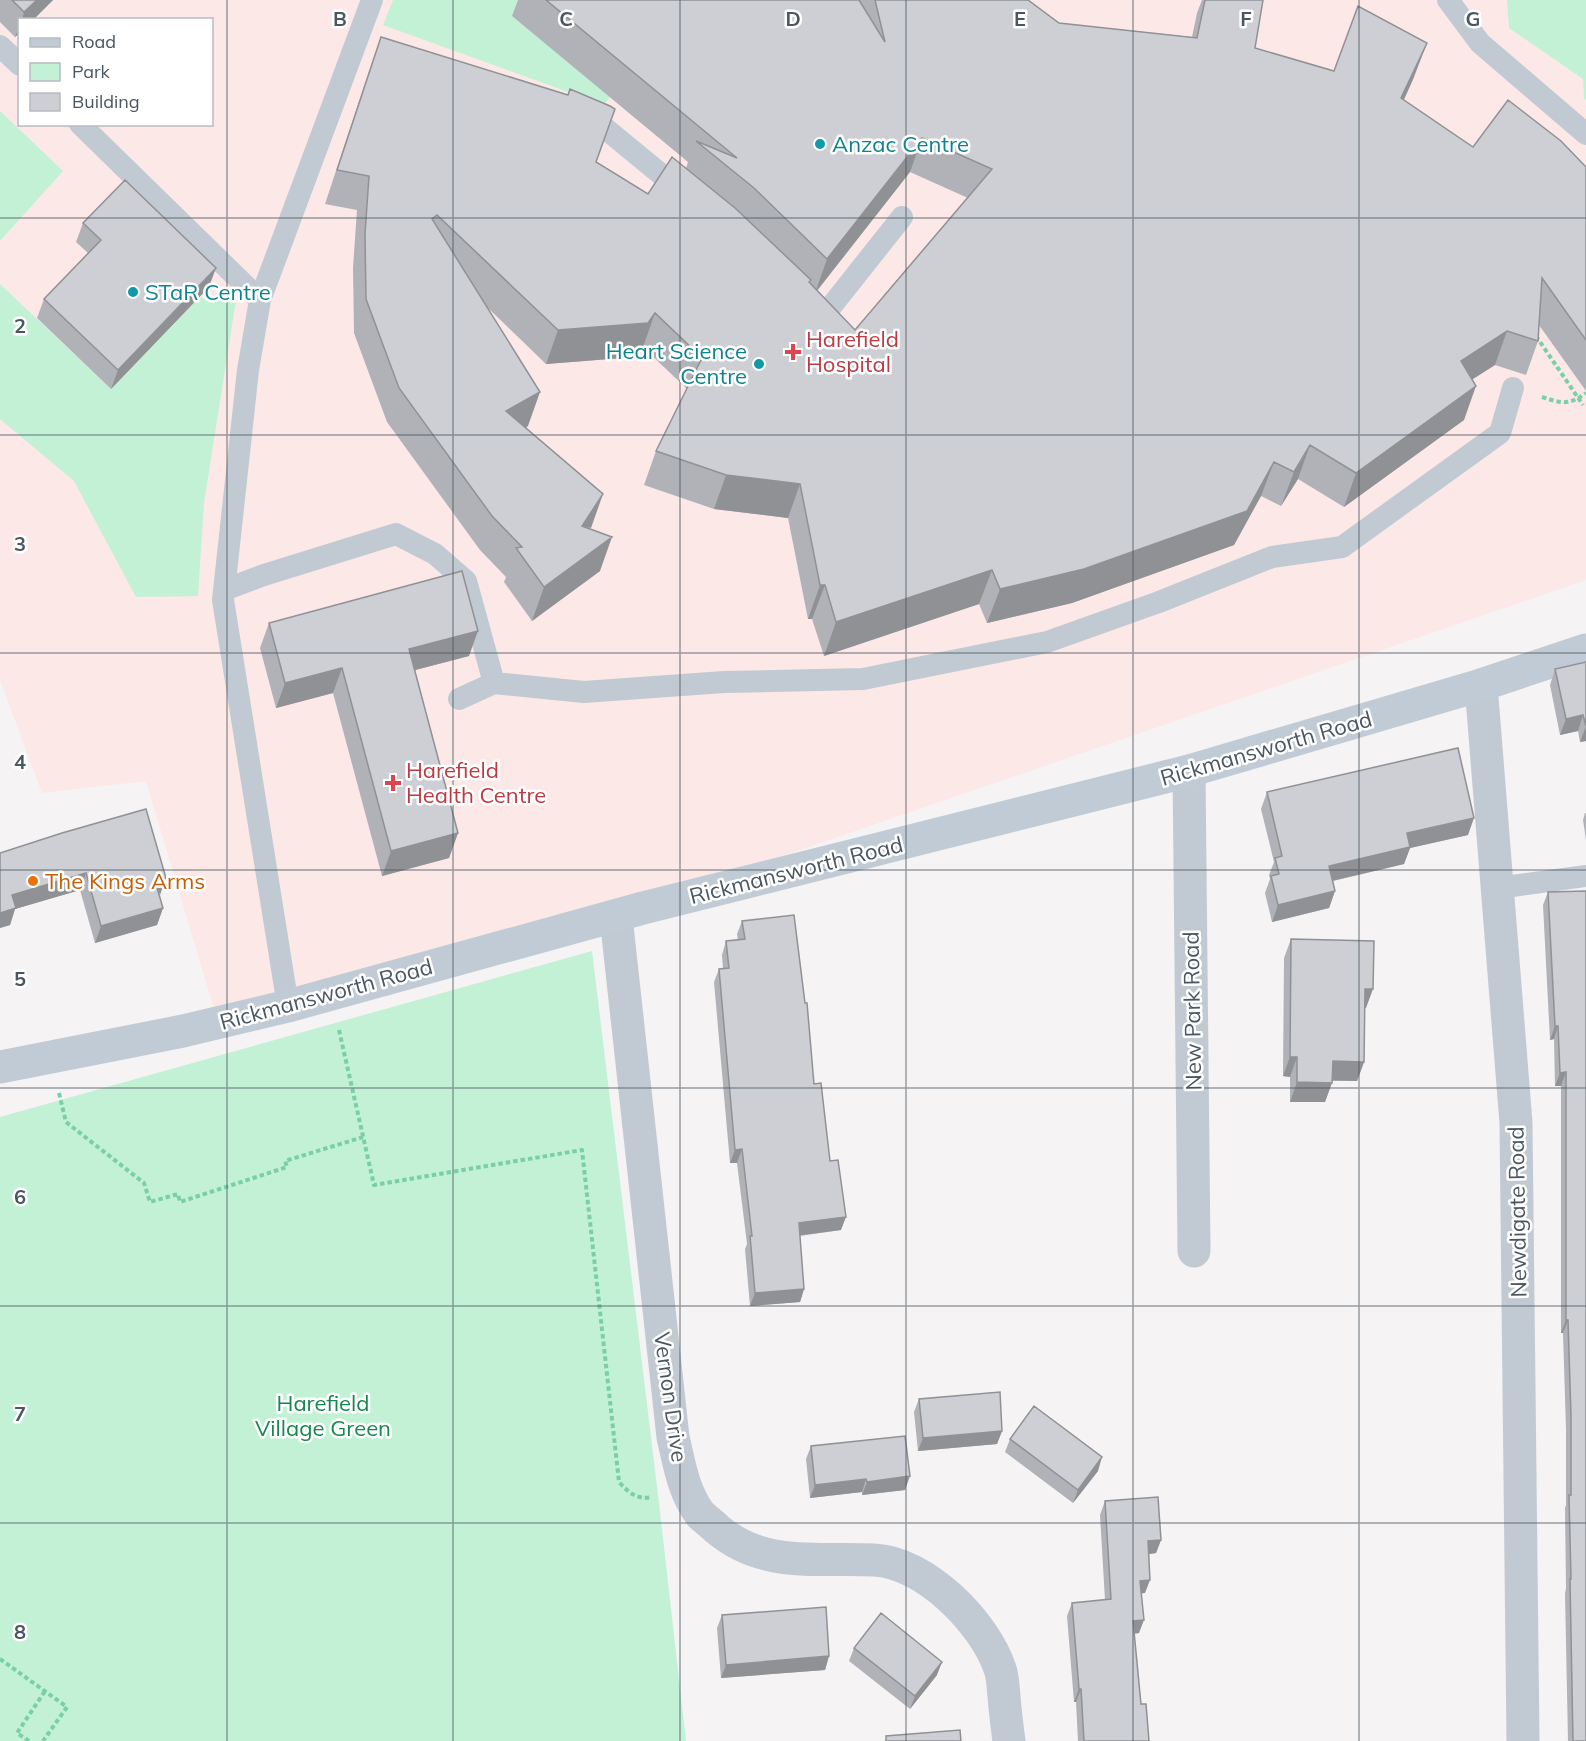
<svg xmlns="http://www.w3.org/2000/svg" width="1586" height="1741" viewBox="0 0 1586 1741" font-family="Mulish,sans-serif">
<rect width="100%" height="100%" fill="#f5f3f3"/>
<path fill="#fce8e6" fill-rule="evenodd" d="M 0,0 L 1586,0 L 1586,580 L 683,890 L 215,1012 L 146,781 L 42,793 L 0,680 ZM 20,20 L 212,20 L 212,124 L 20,124 Z"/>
<path fill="#c3f1d5" d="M 393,0 L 526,0 L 513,16 L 610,97 L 604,105 L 383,25 Z
M 1507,0 L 1586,0 L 1586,100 L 1584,98 L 1583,79 L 1509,28 Z
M 0,111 L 63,171 L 0,241 Z
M 0,284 L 111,389 L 199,298 L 236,300 L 204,503 L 198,596 L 136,597 L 74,481 L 0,419 Z
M 592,951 L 659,1503 L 686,1741 L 0,1741 L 0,1117 Z"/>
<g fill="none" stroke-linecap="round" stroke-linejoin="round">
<path stroke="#7ad0a6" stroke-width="4" stroke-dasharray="4.5 3" stroke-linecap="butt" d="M 1536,336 L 1583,405
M 1542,397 C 1561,403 1568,406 1586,393
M 339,1030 L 374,1185 L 582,1150 L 619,1482 C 629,1493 637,1500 652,1497
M 59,1093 L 66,1122 L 144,1183 L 150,1202 L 178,1194 L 180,1202 L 287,1167 L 285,1161 L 363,1137
M 0,1659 L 67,1707 L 43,1741
M 29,1741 L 17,1733 L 45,1691"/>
<path stroke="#c1cad2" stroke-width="22" d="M 1448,0 L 1480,43 L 1586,134
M 0,46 L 20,65
M 581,115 L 595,120 L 685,194
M 80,124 L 260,300
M 812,308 L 822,318 L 902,217
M 224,590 L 264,575 L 396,534 L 435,554 L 466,581 L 494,683 L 584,692 L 724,682 L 863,679 L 1047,642 L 1159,602 L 1272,557 L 1342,547 L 1500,433 L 1513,388
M 459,699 L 494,683
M 1497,888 L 1586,876
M 288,1006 L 223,600 L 248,370 L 260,300 L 372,0"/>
<path stroke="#c1cad2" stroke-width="33" d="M 1481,685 L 1516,1123 L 1523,1741
M 1189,771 L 1194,1251
M 616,917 L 673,1437 C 679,1463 683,1491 700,1514 C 705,1519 712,1524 717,1529 C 764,1569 818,1557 874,1560 C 925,1562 985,1623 1000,1669 C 1003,1677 1003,1687 1004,1696 C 1005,1711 1007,1726 1009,1741"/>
<path stroke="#c1cbd6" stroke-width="33" d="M 0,1067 L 183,1031 L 288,1006 L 643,908 L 1189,771 L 1481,685 L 1586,650"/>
</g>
<path fill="#b0b2b7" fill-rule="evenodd" d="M 0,0 L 53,0 L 33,20 L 20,20 L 20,33 L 15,37 L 0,22 Z
M 518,0 L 1028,0 L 1059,23 L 1192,37 L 1197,13 L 1202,0 L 1263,0 L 1255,48 L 1334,71 L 1414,77 L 1404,100 L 1473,147 L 1586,167 L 1586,391 L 1539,325 L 1538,341 L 1526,375 L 1495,365 L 1472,379 L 1464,420 L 1344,507 L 1298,479 L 1281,506 L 1261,496 L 1234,545 L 1072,603 L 987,623 L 979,604 L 824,656 L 812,619 L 808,619 L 788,518 L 714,509 L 644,485 L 656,451 L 687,389 L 643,347 L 635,357 L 546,364 L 488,308 L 528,426 L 526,428 L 590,529 L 600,571 L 532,621 L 504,582 L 506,577 L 480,550 L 387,422 L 354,333 L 353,268 L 357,210 L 325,204 L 369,71 L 381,37 L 596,162 L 648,194 L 686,168 L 688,162 L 512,16 ZM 910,172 L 968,198 L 855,330 L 817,291 Z
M 83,223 L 209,287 L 111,389 L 37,318 L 44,299 L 88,253 L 76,242 Z
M 269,623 L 469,656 L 415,670 L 458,833 L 449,858 L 382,876 L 333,693 L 276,708 L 260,648 Z
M 1586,662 L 1586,741 L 1580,742 L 1578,731 L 1560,735 L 1550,685 L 1555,669 Z
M 1267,792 L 1468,835 L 1410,848 L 1404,864 L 1333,881 L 1335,891 L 1329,908 L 1272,922 L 1265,893 L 1270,879 L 1269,875 L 1274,862 L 1261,809 Z
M 1585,813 L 1586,813 L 1586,840 L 1583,820 Z
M 62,833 L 159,896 L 163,908 L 157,925 L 95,943 L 80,890 L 15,909 L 10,925 L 0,928 Z
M 1586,891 L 1586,1741 L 1568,1741 L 1565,1593 L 1566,1588 L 1565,1508 L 1566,1505 L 1566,1429 L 1563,1333 L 1561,1333 L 1561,1086 L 1555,1086 L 1554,1039 L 1550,1040 L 1543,905 L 1548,892 Z
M 742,921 L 814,1084 L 830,1161 L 841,1230 L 800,1236 L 804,1289 L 800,1302 L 750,1306 L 745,1249 L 747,1244 L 737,1163 L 730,1163 L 714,982 L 719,969 L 723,969 L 722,955 L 726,941 L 738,940 L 737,934 Z
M 1291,939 L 1366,1008 L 1365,1008 L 1364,1062 L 1357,1081 L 1332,1081 L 1325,1102 L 1290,1102 L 1290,1077 L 1283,1076 L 1284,958 Z
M 919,1399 L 1002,1431 L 997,1444 L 918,1451 L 914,1412 Z
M 1010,1439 L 1098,1471 L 1073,1503 L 1005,1452 Z
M 811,1446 L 905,1490 L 862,1495 L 862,1492 L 810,1498 L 806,1459 Z
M 1105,1501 L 1161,1540 L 1156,1553 L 1148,1554 L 1145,1593 L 1141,1593 L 1139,1633 L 1134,1634 L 1141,1704 L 1149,1741 L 1078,1741 L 1076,1702 L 1074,1702 L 1067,1616 L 1072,1603 L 1105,1600 L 1100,1515 Z
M 722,1615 L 829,1656 L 825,1670 L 721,1678 L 717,1628 Z
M 854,1648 L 937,1675 L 910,1709 L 849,1661 Z"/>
<path fill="#909195" d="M 37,0 L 53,0 L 33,20 L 22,20 L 24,12 Z
M 20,25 L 20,33 L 15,37 Z
M 1427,43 L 1414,77 L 1389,132 L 1401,98 Z
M 922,138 L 910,172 L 815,293 L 827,259 Z
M 216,268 L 209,287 L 111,389 L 118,370 Z
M 655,313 L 643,347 L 635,357 L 546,364 L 558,330 Z
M 1507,331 L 1495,365 L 1448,395 L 1461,361 Z
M 1476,386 L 1464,420 L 1344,507 L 1356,473 Z
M 540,392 L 528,426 L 494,445 L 506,411 Z
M 1310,445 L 1298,479 L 1281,506 L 1294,472 Z
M 1274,462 L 1261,496 L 1234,545 L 1072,603 L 987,623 L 1000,589 Z
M 726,475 L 800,484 L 788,518 L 714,509 Z
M 603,494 L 591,528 L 582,526 Z
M 612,537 L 600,571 L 532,621 L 544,587 Z
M 992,570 L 979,604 L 824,656 L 836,622 Z
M 820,585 L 825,585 L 812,619 L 808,619 Z
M 478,631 L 469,656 L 400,674 L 409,649 Z
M 342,668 L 333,693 L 276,708 L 285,683 Z
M 1583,715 L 1578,731 L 1560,735 L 1566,719 Z
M 1586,726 L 1586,741 L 1580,742 Z
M 1474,818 L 1468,835 L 1410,848 L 1404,864 L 1323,883 L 1329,866 L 1407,833 Z
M 458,833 L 449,858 L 382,876 L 391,851 Z
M 86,873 L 80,890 L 15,909 L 10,925 L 0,928 L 0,913 L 12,895 Z
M 166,878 L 160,895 L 155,881 Z
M 1335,891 L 1329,908 L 1272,922 L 1278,905 Z
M 163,908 L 157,925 L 95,943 L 101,926 Z
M 1365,989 L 1373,989 L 1366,1008 L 1358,1008 Z
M 1555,1026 L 1558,1026 L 1554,1039 L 1550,1040 Z
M 1290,1057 L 1297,1057 L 1290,1077 L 1283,1076 Z
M 1333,1061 L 1364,1062 L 1357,1081 L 1326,1080 Z
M 1566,1072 L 1561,1086 L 1555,1086 L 1560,1073 Z
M 1297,1082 L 1332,1083 L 1325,1102 L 1290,1102 Z
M 742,1149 L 737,1163 L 730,1163 L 735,1150 Z
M 846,1217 L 841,1230 L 794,1236 L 799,1223 Z
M 804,1289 L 800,1302 L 750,1306 L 755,1293 Z
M 1566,1320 L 1568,1320 L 1563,1333 L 1561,1333 Z
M 1002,1431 L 997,1444 L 918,1451 L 923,1438 Z
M 1102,1457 L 1098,1471 L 1073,1503 L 1078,1490 Z
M 910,1476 L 905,1490 L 862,1495 L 867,1482 Z
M 866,1479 L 862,1492 L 810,1498 L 815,1485 Z
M 1161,1540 L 1156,1553 L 1143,1555 L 1148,1541 Z
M 1150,1580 L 1145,1593 L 1135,1594 L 1140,1581 Z
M 1144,1620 L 1139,1633 L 1128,1634 L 1133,1621 Z
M 829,1656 L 825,1670 L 721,1678 L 726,1665 Z
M 942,1662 L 937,1675 L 910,1709 L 915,1696 Z
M 1079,1689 L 1081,1689 L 1076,1702 L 1074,1702 Z"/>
<path fill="#cdcfd5" stroke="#909195" stroke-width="1.5" d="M 12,0 L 37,0 L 24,12 Z
M 546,0 L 859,0 L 885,42 L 875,0 L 1028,0 L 1059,23 L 1197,38 L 1205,0 L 1263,0 L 1255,48 L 1334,71 L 1358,6 L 1427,43 L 1401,98 L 1473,147 L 1508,100 L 1561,141 L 1586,167 L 1586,340 L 1542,278 L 1538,341 L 1507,331 L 1461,361 L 1476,386 L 1356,473 L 1310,445 L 1294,472 L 1274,462 L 1247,511 L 1084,569 L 1000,589 L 992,570 L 836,622 L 825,585 L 820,585 L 800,484 L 726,475 L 656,451 L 702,358 L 655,313 L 648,323 L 558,330 L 437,215 L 432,219 L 540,392 L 506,411 L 603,494 L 582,526 L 612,537 L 544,587 L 516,548 L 522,547 L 492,516 L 399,388 L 366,299 L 365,234 L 369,176 L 337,170 L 381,37 L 568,95 L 570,89 L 610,106 L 615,109 L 596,162 L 648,194 L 672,157 L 735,208 L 811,280 L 809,282 L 855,330 L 992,169 L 922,138 L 827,259 L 754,188 L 696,141 L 737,158 Z
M 125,180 L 216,268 L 118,370 L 44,299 L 101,240 L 83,223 Z
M 462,571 L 478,631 L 409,649 L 458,833 L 391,851 L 342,668 L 285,683 L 269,623 Z
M 1586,662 L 1586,726 L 1583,715 L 1566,719 L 1555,669 Z
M 1458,748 L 1474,818 L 1407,833 L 1410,847 L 1329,866 L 1335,891 L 1278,905 L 1271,876 L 1279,874 L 1275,858 L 1282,856 L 1267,792 Z
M 146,809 L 166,878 L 155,881 L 163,908 L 101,926 L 86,873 L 12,895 L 16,908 L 0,913 L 0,853 L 62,833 Z
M 1586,891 L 1586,1741 L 1573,1741 L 1570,1579 L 1571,1579 L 1569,1495 L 1571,1495 L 1571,1416 L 1568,1320 L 1566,1320 L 1566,1072 L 1560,1073 L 1558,1026 L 1555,1026 L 1548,892 Z
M 794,915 L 805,1003 L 807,1003 L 814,1084 L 821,1083 L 830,1161 L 838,1160 L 846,1217 L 799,1223 L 804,1289 L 755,1293 L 750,1236 L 752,1236 L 742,1149 L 735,1150 L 719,969 L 729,968 L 726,941 L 745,939 L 742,921 Z
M 1291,939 L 1374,941 L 1373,989 L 1365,989 L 1364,1062 L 1333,1061 L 1332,1083 L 1297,1082 L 1297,1057 L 1290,1057 Z
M 1000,1392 L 1002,1431 L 923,1438 L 919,1399 Z
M 1034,1406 L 1102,1457 L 1078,1490 L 1010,1439 Z
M 905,1436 L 910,1476 L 867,1482 L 866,1479 L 815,1485 L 811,1446 Z
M 1158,1497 L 1161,1540 L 1148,1541 L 1150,1580 L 1140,1581 L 1144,1620 L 1133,1621 L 1141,1704 L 1146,1704 L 1149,1741 L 1084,1741 L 1081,1689 L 1079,1689 L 1072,1603 L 1111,1599 L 1105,1501 Z
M 826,1607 L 829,1656 L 726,1665 L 722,1615 Z
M 881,1613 L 942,1662 L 915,1696 L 854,1648 Z
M 960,1730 L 961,1741 L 886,1741 L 886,1736 Z"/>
<path fill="none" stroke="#4a5661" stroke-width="1.5" stroke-opacity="0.55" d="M 227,0 L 227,1741M 453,0 L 453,1741M 680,0 L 680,1741M 906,0 L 906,1741M 1133,0 L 1133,1741M 1359,0 L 1359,1741M 0,218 L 1586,218M 0,435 L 1586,435M 0,653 L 1586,653M 0,870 L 1586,870M 0,1088 L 1586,1088M 0,1306 L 1586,1306M 0,1523 L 1586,1523"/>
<g fill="#0f9aa8" stroke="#fff" stroke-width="2">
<circle cx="820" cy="144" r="6"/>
<circle cx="133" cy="292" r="6"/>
<circle cx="759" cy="364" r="6"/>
</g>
<g fill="#e0444e" stroke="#fff" stroke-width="2">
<path d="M790 343h6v6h6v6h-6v6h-6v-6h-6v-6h6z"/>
<path d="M390 774h6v6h6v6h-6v6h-6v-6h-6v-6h6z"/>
</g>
<circle fill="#e8710a" stroke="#fff" stroke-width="2" cx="33" cy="881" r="6"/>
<g text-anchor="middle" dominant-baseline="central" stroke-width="5" stroke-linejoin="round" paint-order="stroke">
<g font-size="22" fill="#0d838f" stroke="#fff" text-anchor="start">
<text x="832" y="144">Anzac Centre</text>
<text x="145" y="292">STaR Centre</text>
<text x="747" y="351" text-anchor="end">Heart Science<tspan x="747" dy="25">Centre</tspan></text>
</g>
<g font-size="22" fill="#be3a42" stroke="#fff" text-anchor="start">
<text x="806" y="339">Harefield<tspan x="806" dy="25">Hospital</tspan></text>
<text x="406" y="770">Harefield<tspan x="406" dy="25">Health Centre</tspan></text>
</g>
<g font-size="22" fill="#4a5661" stroke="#fff">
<text transform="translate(1266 748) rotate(-16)">Rickmansworth Road</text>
<text transform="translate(796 870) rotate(-14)">Rickmansworth Road</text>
<text transform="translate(326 994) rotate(-15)">Rickmansworth Road</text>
<text transform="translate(1192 1011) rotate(-91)">New Park Road</text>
<text transform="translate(1517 1212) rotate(-91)">Newdigate Road</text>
<text transform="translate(671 1397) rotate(82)">Vernon Drive</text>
</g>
<g font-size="22" fill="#c56008" stroke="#fff" text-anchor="start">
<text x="45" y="881">The Kings Arms</text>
</g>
<g font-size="22" fill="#17864f" stroke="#fff">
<text x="323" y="1403">Harefield<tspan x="323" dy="25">Village Green</tspan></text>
</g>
</g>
<g font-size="20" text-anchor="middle" font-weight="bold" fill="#4a5661" stroke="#fff" stroke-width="5" stroke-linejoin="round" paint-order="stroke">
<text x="340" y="26">B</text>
<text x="566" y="26">C</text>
<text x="793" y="26">D</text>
<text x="1020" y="26">E</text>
<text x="1246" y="26">F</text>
<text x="1473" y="26">G</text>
<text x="20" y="333">2</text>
<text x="20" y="551">3</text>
<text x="20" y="769">4</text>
<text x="20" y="986">5</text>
<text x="20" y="1204">6</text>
<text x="20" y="1421">7</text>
<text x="20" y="1639">8</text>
</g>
<rect x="18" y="18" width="195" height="108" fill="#ffffff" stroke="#b7bbc0" stroke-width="1.5"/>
<rect x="30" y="38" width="30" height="9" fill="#c1cbd6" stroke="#b7bbc0" stroke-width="1.5"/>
<text x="72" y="48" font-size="18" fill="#4a5661">Road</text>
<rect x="30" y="63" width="30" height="18" fill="#c3f1d5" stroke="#b7bbc0" stroke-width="1.5"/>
<text x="72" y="78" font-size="18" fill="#4a5661">Park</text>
<rect x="30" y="93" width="30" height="18" fill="#cdcfd5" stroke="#b7bbc0" stroke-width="1.5"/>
<text x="72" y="108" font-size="18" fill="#4a5661">Building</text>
</svg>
